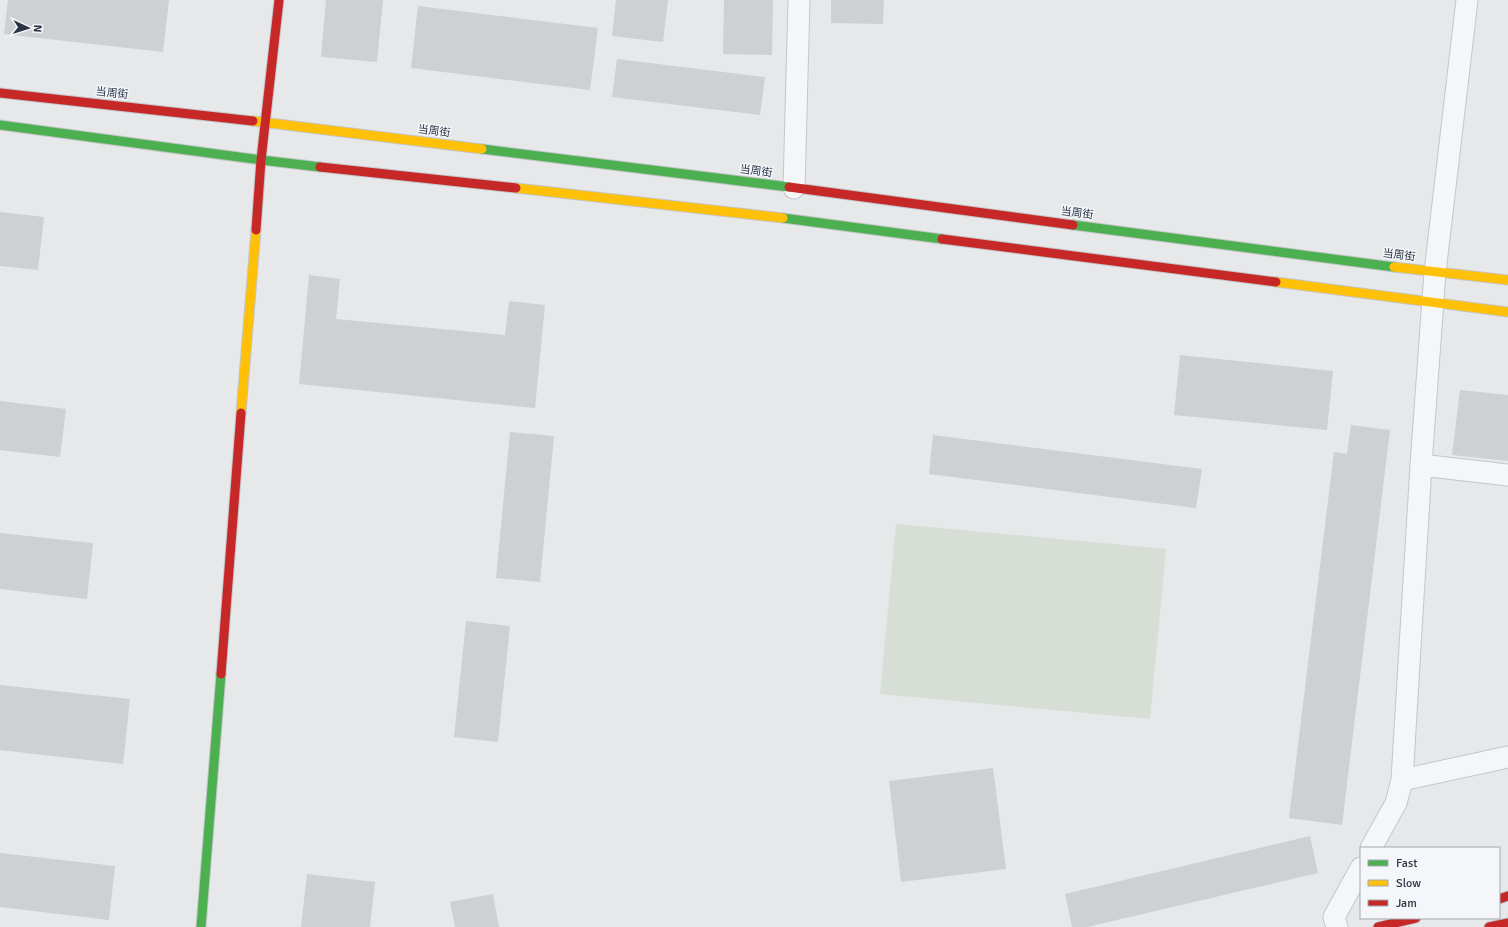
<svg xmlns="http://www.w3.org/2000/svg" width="1508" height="927" viewBox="0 0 1508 927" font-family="Signika,'Noto Sans SC',sans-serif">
<rect width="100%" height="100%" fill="#e6e8ea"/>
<path fill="#d6ded6" d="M 896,524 L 1166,549 L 1150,719 L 880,694 Z"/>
<path fill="#ced0d3" d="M 8,0 L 169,0 L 163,52 L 4,34 Z
M 326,0 L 383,0 L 377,62 L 321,57 Z
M 616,0 L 668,0 L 663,42 L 612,36 Z
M 724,0 L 773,0 L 772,55 L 723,54 Z
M 831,0 L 884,0 L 883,24 L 831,23 Z
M 418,6 L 598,28 L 590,90 L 411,68 Z
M 617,59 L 765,77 L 760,115 L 612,97 Z
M 0,212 L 44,217 L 38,270 L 0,266 Z
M 309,275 L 340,279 L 336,319 L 505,335 L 509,301 L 545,305 L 535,408 L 299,384 Z
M 1180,355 L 1333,371 L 1327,430 L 1174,415 Z
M 1460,390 L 1508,395 L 1508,461 L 1452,455 Z
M 0,401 L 66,409 L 60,457 L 0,450 Z
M 1351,425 L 1390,430 L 1342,825 L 1289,818 L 1334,452 L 1347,454 Z
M 510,432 L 554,436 L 540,582 L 496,578 Z
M 933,435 L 1202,469 L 1196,508 L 929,474 Z
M 0,533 L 93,543 L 87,599 L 0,589 Z
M 466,621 L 510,626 L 498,742 L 454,737 Z
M 0,685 L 130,699 L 123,764 L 0,750 Z
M 993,768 L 1006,869 L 901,882 L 889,781 Z
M 1310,836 L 1318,873 L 1087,927 L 1072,927 L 1065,894 Z
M 0,853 L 115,866 L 109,920 L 0,907 Z
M 307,874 L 375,882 L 370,927 L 301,927 Z
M 493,894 L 499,927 L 455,927 L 450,902 Z"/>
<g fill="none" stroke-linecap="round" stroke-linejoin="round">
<g stroke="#c4c6c8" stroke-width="23">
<path id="street" d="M 794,188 L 799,0
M 1421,465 L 1508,475
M 1402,780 L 1508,757
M 1371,848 L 1396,803 L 1402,780 L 1421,465 L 1435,272 L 1467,0
M 1337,927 L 1334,917 L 1361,868"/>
</g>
<g stroke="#c4c6c8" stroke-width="11">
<path id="fast" d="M 0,125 L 261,160 L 320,167
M 482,149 L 789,187
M 783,218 L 942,239
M 1073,225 L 1394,267
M 201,927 L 221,674"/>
</g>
<g stroke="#c4c6c8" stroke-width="11">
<path id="slow" d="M 253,121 L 482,149
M 516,188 L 783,218
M 1394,267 L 1508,280
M 1276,282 L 1508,312
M 241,413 L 256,230"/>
</g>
<g stroke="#c4c6c8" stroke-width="11">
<path id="jam" d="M 0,93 L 253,121
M 320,167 L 516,188
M 789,187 L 1073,225
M 256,230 L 261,160 L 279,0
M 942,239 L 1276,282
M 221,674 L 241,413
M 1499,899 L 1508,896
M 1378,927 L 1416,918
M 1489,927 L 1508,923"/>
</g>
<use href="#street" stroke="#f5f6f7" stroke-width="21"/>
<use href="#fast" stroke="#4caf50" stroke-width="9"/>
<use href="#slow" stroke="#ffc107" stroke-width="9"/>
<use href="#jam" stroke="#c62828" stroke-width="9"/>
</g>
<g text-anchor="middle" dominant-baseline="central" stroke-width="3" stroke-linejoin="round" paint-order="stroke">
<g font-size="11" fill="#2b3445" stroke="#f4f6f9">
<text transform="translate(112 93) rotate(6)">当周街</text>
<text transform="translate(434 131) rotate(7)">当周街</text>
<text transform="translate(756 171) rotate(7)">当周街</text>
<text transform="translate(1077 213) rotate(7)">当周街</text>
<text transform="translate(1399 255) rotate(7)">当周街</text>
</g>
</g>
<rect x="1360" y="847" width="140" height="72" fill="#f4f6f9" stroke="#a4a8b1"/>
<rect x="1368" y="860" width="20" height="6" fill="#4caf50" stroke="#a4a8b1"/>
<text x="1396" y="867" font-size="12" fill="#2b3445">Fast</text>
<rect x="1368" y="880" width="20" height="6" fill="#ffc107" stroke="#a4a8b1"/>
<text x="1396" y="887" font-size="12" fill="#2b3445">Slow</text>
<rect x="1368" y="900" width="20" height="6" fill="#c62828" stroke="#a4a8b1"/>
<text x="1396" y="907" font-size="12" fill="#2b3445">Jam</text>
<g transform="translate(28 28) rotate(94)" stroke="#f4f6f9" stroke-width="3" paint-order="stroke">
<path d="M0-3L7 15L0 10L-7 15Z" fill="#2b3445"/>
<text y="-6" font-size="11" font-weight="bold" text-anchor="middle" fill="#2b3445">N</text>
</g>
</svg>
